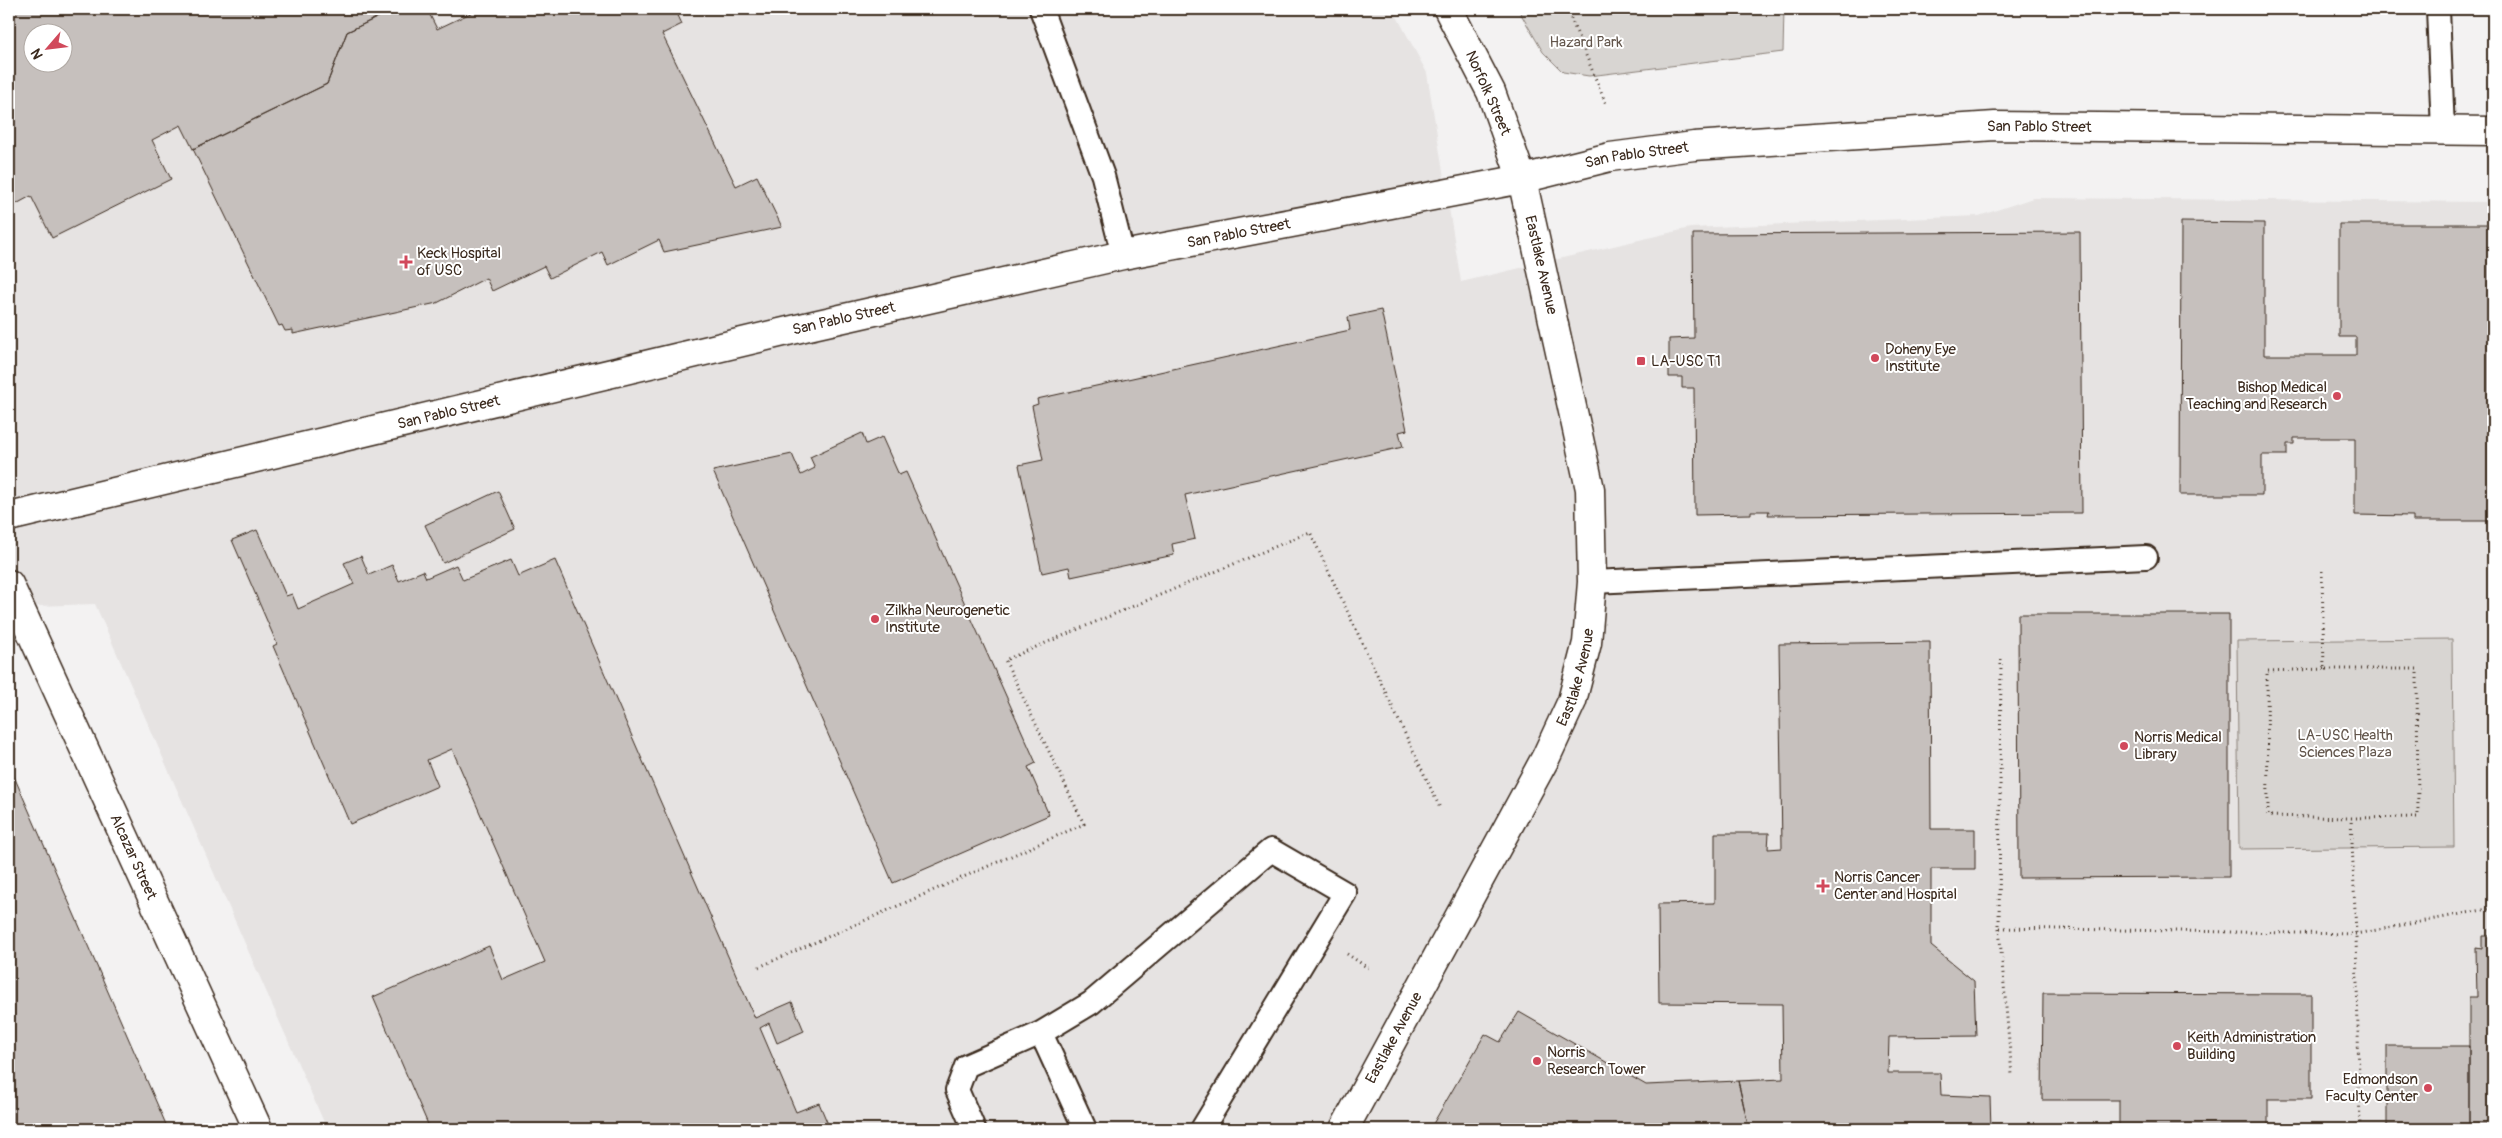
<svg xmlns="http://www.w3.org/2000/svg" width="2502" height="1138" viewBox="0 0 2502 1138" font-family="Pangolin,sans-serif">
<rect width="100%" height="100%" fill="#f3f2f2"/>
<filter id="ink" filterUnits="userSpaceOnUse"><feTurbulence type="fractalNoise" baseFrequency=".02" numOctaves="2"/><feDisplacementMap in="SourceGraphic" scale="10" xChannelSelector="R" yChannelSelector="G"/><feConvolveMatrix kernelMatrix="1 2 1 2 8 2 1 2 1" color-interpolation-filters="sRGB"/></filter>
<g filter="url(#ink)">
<path fill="#e6e3e2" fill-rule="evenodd" d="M 9,9 L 1393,9 L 1427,73 L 1461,282 L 1690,228 L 1979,216 L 2033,198 L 2493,202 L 2493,1129 L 327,1129 L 95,604 L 9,607 ZM 32,32 L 62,32 L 62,62 L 32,62 Z"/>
<path fill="#d8d5d2" stroke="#8a8078" d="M 1518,9 L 1784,9 L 1783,52 L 1589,76 L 1563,72 L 1543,52 Z
M 2452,639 L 2454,847 L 2239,849 L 2237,641 Z"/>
<path fill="#c6c0bd" stroke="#3b2a1e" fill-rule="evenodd" d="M 9,9 L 395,9 L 347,32 L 327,84 L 193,149 L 181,125 L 152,140 L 171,179 L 52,238 L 31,196 L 9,208 ZM 32,32 L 62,32 L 62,62 L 32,62 Z
M 395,9 L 427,9 L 437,29 L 479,9 L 675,9 L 682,24 L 662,34 L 736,186 L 757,176 L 782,227 L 664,252 L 659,240 L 608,265 L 602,252 L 550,278 L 544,266 L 492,291 L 486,278 L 437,303 L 293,334 L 293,330 L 285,331 L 282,325 L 279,326 L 193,149 L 327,84 L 347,32 Z
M 2181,222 L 2264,223 L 2264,355 L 2356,355 L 2356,337 L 2339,337 L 2339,224 L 2493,224 L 2493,521 L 2413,521 L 2413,516 L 2355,515 L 2355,438 L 2294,438 L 2294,444 L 2287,444 L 2287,455 L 2262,455 L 2262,495 L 2180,495 Z
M 2080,232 L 2082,513 L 1768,515 L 1769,511 L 1751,511 L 1751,514 L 1695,515 L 1694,388 L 1682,388 L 1682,377 L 1669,377 L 1669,339 L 1694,338 L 1693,234 Z
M 1381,310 L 1407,430 L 1399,432 L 1403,447 L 1185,495 L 1195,539 L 1172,544 L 1174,555 L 1071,577 L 1069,567 L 1042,573 L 1019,465 L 1043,460 L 1032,406 L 1038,404 L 1037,399 L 1350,330 L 1348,317 Z
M 862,433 L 866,444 L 882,437 L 899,475 L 906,472 L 1036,763 L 1028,767 L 1049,815 L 893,883 L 713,471 L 792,454 L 801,475 L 815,468 L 810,457 Z
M 498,491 L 515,529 L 443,563 L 425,525 Z
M 257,530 L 286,596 L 292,594 L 298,609 L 354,584 L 344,563 L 361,556 L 369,575 L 392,565 L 399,581 L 423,571 L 426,578 L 456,565 L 463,580 L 511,560 L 518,576 L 555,560 L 755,1018 L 792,1002 L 804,1031 L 777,1043 L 769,1023 L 760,1028 L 796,1112 L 819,1103 L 830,1129 L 430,1129 L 373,997 L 489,946 L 503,980 L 545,962 L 452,749 L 427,760 L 438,786 L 350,824 L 273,646 L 277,644 L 232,540 Z
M 2018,614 L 2229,614 L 2229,877 L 2019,878 Z
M 1930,642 L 1931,829 L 1975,829 L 1975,869 L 1931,869 L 1931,946 L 1974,981 L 1976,1036 L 1889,1037 L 1888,1073 L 1940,1073 L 1941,1095 L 1990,1097 L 1991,1129 L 1749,1129 L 1738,1081 L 1783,1079 L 1782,1004 L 1659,1003 L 1658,904 L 1715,903 L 1715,833 L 1769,833 L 1768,849 L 1782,848 L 1779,644 Z
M 9,765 L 168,1129 L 9,1129 Z
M 2482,936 L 2493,936 L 2493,1129 L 2469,1129 L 2469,997 L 2477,997 L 2476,948 L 2482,949 Z
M 2043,993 L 2311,994 L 2311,1099 L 2268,1099 L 2268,1129 L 2119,1129 L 2119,1100 L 2042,1100 Z
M 1519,1012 L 1646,1085 L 1738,1081 L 1749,1129 L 1430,1129 L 1485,1034 L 1500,1042 Z
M 2387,1046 L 2469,1046 L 2469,1129 L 2387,1129 Z"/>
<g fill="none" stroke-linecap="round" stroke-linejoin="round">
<g stroke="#3b2a1e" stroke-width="26">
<path id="service" d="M 1041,9 L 1103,176 L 1123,255
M 2438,9 L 2443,131
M 1592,582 L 2146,557
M 1041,1033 L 1085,1129
M 974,1129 L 957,1090 L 966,1066 L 1041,1033 L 1091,1003 L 1271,850 L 1345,893 L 1202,1129"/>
</g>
<g stroke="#3b2a1e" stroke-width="31">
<g id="minor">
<path id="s1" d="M 9,517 L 809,326 L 1123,255 L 1522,179 L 1610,157 L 1694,146 L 1995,126 L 2493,131"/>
</g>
</g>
<g stroke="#3b2a1e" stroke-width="31">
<g id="tertiary">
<path id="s2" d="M 9,584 L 258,1129"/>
<path id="s3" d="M 1344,1129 L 1546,757 L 1572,701 L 1587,643 L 1592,582 L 1590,489 L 1522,179 L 1491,92 L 1448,9"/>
</g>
</g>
<path stroke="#3b2a1e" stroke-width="3" stroke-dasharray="1 4" stroke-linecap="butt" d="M 1567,9 L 1606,104
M 2322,571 L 2324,669 L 2417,669 L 2418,817 L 2351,818 L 2356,934 L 2360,1129
M 2001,659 L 1999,928 L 2356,934 L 2493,908
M 2324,669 L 2267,671 L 2268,816 L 2351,818
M 1999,928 L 2012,1075
M 1347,954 L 1368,968
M 759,967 L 1084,824 L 1005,660 L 1310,532 L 1440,808"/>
<use href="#service" stroke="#fff" stroke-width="22"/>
<use href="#minor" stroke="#fff" stroke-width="28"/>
<use href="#tertiary" stroke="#fff" stroke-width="28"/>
</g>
</g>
<g fill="#d1495b" stroke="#fff" stroke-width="2">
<path d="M403.5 254.5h5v5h5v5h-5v5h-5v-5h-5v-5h5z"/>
<circle cx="1875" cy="358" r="5"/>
<rect x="1636" y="356" width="10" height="10" rx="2.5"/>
<circle cx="2337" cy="396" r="5"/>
<circle cx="875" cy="619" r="5"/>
<circle cx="2124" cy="746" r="5"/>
<path d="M1820.5 878.5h5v5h5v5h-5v5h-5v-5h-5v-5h5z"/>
<circle cx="2177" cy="1046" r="5"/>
<circle cx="1537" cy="1061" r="5"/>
<circle cx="2428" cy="1088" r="5"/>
</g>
<g text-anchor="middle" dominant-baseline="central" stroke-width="4" stroke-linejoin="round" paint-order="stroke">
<g font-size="15" fill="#62554b" stroke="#fff">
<text x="1586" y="42">Hazard Park</text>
<text x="2345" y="735">LA-USC Health<tspan x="2345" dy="17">Sciences Plaza</tspan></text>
</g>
<g font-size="15" fill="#3b2a1e" stroke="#fff">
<text transform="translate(1488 93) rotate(66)">Norfolk Street</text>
<text stroke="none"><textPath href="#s1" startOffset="2072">San Pablo Street</textPath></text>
<text stroke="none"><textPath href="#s1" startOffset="1668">San Pablo Street</textPath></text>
<text stroke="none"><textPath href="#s1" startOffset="1262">San Pablo Street</textPath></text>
<text transform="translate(1541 265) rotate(77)">Eastlake Avenue</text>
<text stroke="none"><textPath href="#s1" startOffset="858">San Pablo Street</textPath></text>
<text stroke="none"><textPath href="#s1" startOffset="452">San Pablo Street</textPath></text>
<text stroke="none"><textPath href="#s3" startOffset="509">Eastlake Avenue</textPath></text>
<text stroke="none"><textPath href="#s2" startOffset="300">Alcazar Street</textPath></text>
<text stroke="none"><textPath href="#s3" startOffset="104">Eastlake Avenue</textPath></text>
</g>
<g font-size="15" fill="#3b2a1e" stroke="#fff" text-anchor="start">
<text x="417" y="253">Keck Hospital<tspan x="417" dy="17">of USC</tspan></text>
<text x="1885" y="349">Doheny Eye<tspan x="1885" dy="17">Institute</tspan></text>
<text x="1651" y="361">LA-USC T1</text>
<text x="2327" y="387" text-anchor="end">Bishop Medical<tspan x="2327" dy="17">Teaching and Research</tspan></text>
<text x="885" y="610">Zilkha Neurogenetic<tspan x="885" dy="17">Institute</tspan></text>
<text x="2134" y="737">Norris Medical<tspan x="2134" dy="17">Library</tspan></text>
<text x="1834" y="877">Norris Cancer<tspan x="1834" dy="17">Center and Hospital</tspan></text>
<text x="2187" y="1037">Keith Administration<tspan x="2187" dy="17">Building</tspan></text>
<text x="1547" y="1052">Norris<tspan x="1547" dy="17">Research Tower</tspan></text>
<text x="2418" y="1079" text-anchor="end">Edmondson<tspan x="2418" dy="17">Faculty Center</tspan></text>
</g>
</g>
<rect width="2502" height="1138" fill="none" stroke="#fff" stroke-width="30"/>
<rect x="15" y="15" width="2472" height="1108" fill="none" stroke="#3b2a1e" stroke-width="2" filter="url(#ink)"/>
<g transform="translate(48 48) rotate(242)"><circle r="24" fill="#ffffff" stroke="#b1aaa5"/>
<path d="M0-4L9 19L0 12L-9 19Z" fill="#d1495b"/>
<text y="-8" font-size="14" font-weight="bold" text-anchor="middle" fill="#3b2a1e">N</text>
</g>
</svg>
